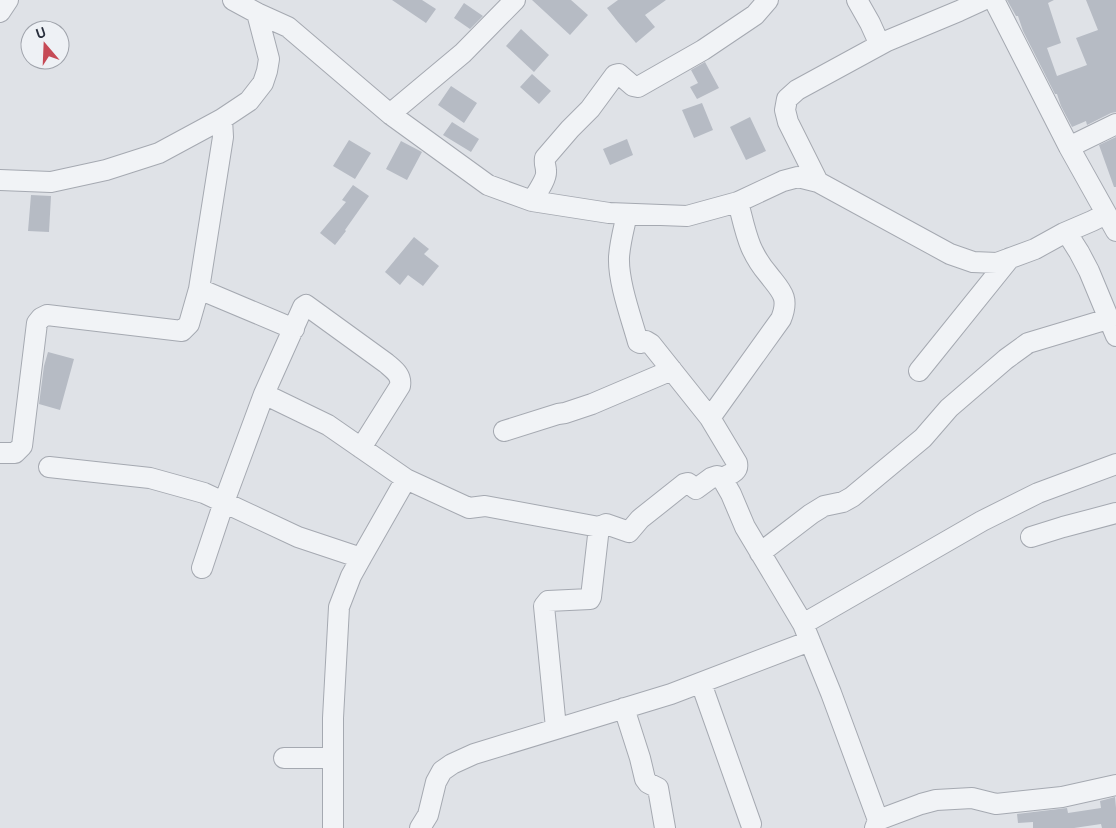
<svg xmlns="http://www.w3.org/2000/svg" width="1116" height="828" viewBox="0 0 1116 828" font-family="'Space Grotesk',sans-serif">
<rect width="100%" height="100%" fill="#dfe2e7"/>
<path fill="#b6bbc4" d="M 392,0 L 422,0 L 436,9 L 426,23 Z
M 532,0 L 571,0 L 588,15 L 570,35 Z
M 618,0 L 666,0 L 645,15 L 655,27 L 636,43 L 618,22 L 607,8 Z
M 1007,0 L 1054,0 L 1048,3 L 1061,43 L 1047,48 L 1057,76 L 1087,65 L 1076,38 L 1098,30 L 1086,0 L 1116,0 L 1116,112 L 1111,113 L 1087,125 L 1086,121 L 1072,127 L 1061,106 L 1057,94 L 1055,94 L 1023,31 L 1018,16 L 1016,16 Z
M 464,3 L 483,16 L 470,29 L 454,18 Z
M 521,29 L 549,55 L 534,72 L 506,46 Z
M 705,62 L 719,88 L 697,99 L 690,87 L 698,83 L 691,70 Z
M 532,74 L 551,91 L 539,104 L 520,87 Z
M 451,86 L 477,103 L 464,123 L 438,105 Z
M 702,103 L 713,130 L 694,138 L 682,110 Z
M 750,117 L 766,151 L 746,160 L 730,127 Z
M 452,122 L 479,139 L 471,152 L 443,135 Z
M 1116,137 L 1116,187 L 1114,187 L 1099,145 Z
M 627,139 L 633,155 L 610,165 L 603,149 Z
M 349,140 L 371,153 L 355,179 L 333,166 Z
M 401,141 L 422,152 L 407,180 L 386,169 Z
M 353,185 L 369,196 L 345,230 L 346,231 L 335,245 L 320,233 L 346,202 L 342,200 Z
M 31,195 L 51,196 L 49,232 L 28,231 Z
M 414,237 L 429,249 L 424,254 L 439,266 L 423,286 L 408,275 L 400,285 L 385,272 Z
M 48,352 L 74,359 L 60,410 L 39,404 L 44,366 Z
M 1115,797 L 1116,808 L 1116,828 L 1102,828 L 1101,824 L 1074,828 L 1033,828 L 1033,822 L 1018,823 L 1017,814 L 1067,808 L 1068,813 L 1101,808 L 1100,801 Z"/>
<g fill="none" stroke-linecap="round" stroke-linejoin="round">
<g stroke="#a5a9b1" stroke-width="22">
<path id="minor" d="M 233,0 L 257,13 L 288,27 L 390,114 L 488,185 L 532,201 L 609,213 L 687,216 L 738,202 L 783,181 L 798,177 L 818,182 L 950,254 L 973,262 L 997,263 L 1035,249 L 1064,233 L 1092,221 L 1106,214
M 857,0 L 870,23 L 880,45
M 994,0 L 1069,147 L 1116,231
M 0,12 L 8,0
M 390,114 L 463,53 L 515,0
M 1069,147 L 1116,124
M 0,180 L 51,182 L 106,170 L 159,153 L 222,119 L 249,101 L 263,83 L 267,71 L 269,59 L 257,13
M 818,182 L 788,122 L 785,110 L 787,99 L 797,90 L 887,41 L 959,11 L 983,0
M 532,201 C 536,194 547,179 546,171 C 546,166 544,164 545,158 L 570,129 L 590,109 L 615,75 L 619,74 L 633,86 L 638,87 L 703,50 L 755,15 L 768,0
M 627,214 C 624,228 620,242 619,257 C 618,282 631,317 638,342 L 640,343 L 646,341 L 651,344 L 710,418 L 737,463 C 739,472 730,474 724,477 L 723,480 L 731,494 L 745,527 L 803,624 L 831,693 L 878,820 L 875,828
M 1067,233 L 1079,252 L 1089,271 L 1116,336
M 199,289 L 294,329
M 919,371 L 1010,258
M 264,394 L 328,425 L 406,479 L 469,508 L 485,506 L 599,527 L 606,524 L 629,532 L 640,519 L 684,484 L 688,483 L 696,489 L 711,478 L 717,476 L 720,477 L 723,480
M 710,418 L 781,319 C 790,297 781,291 768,274 C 762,267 755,256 751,247 C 745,233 742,217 738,202
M 504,431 L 558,414 L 565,413 L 592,404 L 672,370
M 0,453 L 15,453 L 22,446 L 37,323 L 41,318 L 47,315 L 182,331 L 189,324 L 199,289 L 223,137 L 222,119
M 49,467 L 150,478 L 204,493 L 298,537 L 361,558
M 1031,537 L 1063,527 L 1116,513
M 760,553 L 811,514 L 824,506 L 843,502 L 852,497 L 923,438 L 949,408 L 1006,359 L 1028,343 L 1108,319
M 202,568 L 224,502 L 264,394 L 303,307 L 306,305 L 386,363 C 394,370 402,375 400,386 L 361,448
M 803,624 L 982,521 L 1038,493 L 1116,464
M 701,683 L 751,824
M 624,708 L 640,758 L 645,779 L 648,783 L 658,788 L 665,828
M 556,728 L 544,606 L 548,601 L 590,599 L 591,597 L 599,527
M 284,758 L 333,758
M 878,820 L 921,804 L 936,800 L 972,798 L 996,804 L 1062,797 L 1116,785
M 333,828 L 333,718 L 339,607 L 351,576 L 361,558 L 406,479
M 420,828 L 428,815 L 436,782 L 442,771 L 452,764 L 474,754 L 671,694 L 810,641"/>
</g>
<use href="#minor" stroke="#f1f3f6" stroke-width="20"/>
</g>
<g transform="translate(45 45) rotate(341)"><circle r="24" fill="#eef1f5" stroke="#9fa3ab"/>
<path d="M0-4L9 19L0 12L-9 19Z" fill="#c64a56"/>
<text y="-8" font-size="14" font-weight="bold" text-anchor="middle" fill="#292f3d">U</text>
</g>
</svg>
